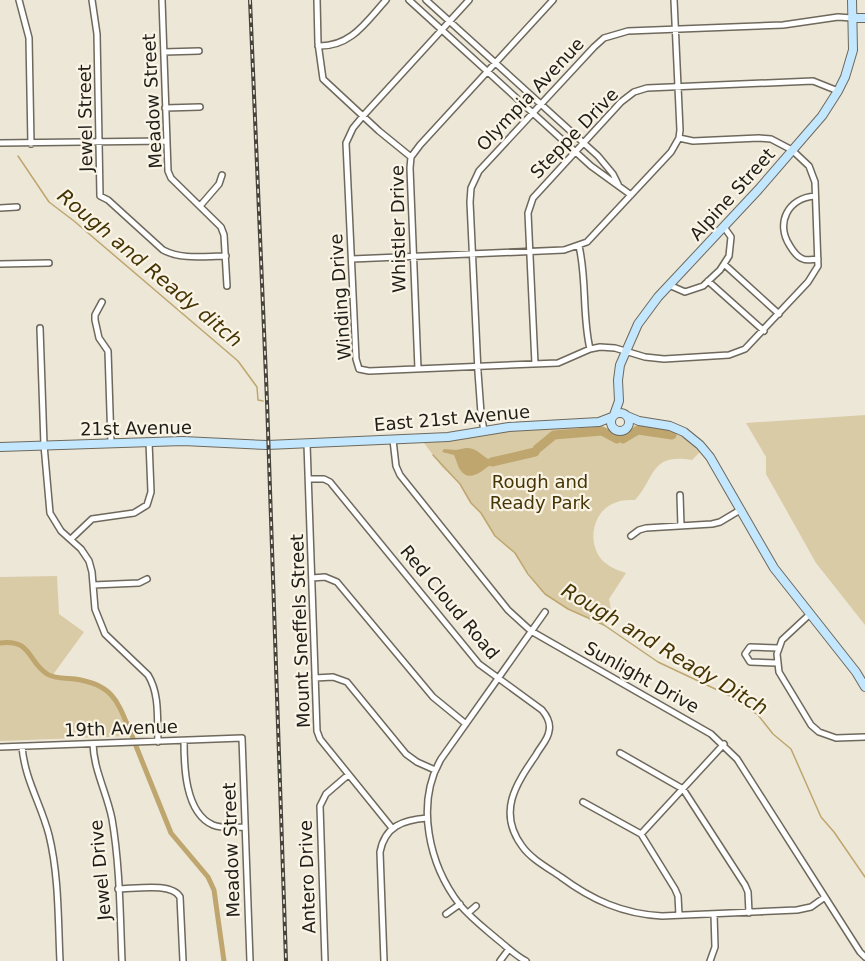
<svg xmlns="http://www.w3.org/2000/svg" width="865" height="961" viewBox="0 0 865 961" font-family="'DejaVu Sans',sans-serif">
<rect width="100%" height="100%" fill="#ede7d8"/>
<path fill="#dacba7" d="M 865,415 L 865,625 L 816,563 L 766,474 L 766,457 L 746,423 Z
M 637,424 C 665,429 680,431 701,451 L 692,460 C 650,453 656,477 635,500 C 629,500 622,500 617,502 C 593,509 586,542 602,560 C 609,567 617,570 626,573 L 609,599 L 612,615 L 604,625 L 568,609 L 541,591 L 515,553 L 495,536 L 481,513 L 471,503 L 460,484 L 442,467 L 424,443 L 453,440 L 510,430 L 602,426 L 622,433 Z
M 57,576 L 59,614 L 84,632 L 52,676 C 65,678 81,678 94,683 C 117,691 123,716 132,736 L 0,741 L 0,577 Z"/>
<path fill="#bea66e" d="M 466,448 C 477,447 482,457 491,460 L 492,464 C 482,470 469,485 459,468 C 457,464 456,459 454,455 L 442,452 L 444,449 L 456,450 Z"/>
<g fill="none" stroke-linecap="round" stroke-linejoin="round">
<path stroke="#bea66e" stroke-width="1.5" d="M 18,156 L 49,202 L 74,221 L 238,361 L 257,387 L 258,400 L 263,401
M 433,455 L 460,484 L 471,503 L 481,513 L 495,536 L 515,553 L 528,574 L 545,594 L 568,609 L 604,625 L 658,662 L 728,695 L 758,715 L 773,734 L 791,749 L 821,817 L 834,832 L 865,877"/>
<path stroke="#bea66e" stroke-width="5" d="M 0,643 C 32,639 27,661 47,674 C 55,679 66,678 75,679 C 116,685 118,704 133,738
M 136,746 L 171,833 L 208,877 L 214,890 L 224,961"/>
<path stroke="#bea66e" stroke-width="9" d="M 623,439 L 638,430 L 672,435
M 537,449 L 554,435 L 602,431 L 617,439
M 492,462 L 535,452"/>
<g stroke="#6e695c" stroke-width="8">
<path id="street" d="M 19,0 L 29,38 L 31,144
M 92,0 L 97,34 L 100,196 L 108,200 L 163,250 C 182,260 205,256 226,256
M 162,0 L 168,171 L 171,178 L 221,227 L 224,235 L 227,286
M 317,0 L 318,43 L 323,79 L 379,131 L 411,157
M 409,0 L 591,166 L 631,195
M 426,0 L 598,156 L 613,174 L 618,184
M 469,0 L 363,116 L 353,128 L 346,143 L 356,359 L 359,369 L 369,371 L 558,363 L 590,349 L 600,347 L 615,348 L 645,357 L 664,359 L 729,355 L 745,349 L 808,282 L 818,266 L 815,182 L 809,166 L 792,150 L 771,139 L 759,138 L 693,141 L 679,138
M 318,46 C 351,47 366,22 386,0
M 164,52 L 199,51
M 165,108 L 200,107
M 0,143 L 166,141
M 815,196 C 788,198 775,223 790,246 C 793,251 797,257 803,259 C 807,261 813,259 818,259
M 200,206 L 219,184 L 222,175
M 0,208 L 17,207
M 579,246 C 587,280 582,315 590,349
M 352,259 L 564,250 L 587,242 L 671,152 L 679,138 L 680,130 L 674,0
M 0,264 L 49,263
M 724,264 L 779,314
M 708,281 L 764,331
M 669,285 L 685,292 L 703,286 L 720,270 L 729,256 L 731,237 L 724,227
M 102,302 L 95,315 L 95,320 L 99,338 L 108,351 L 111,443
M 40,328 L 44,445 L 50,513 L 61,531 L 81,549 L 89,561 L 92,572 L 95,609 L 105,634 L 148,675 C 160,694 157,720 158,742
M 535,364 L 528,213 L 533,198 L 621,102 L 634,92 L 647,88 L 813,81 L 838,91
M 418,369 L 410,168 L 411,157 L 420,145 L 553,0
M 484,431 L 481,413 L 478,372 L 470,202 L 471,188 L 479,171 L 594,47 L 604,38 L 628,31 L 783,25 L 838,17 L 852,18
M 393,440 L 396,466 L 400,475 L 508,610 L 531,631 L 711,734 L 737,759 L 860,952 L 865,957
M 307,444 L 317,731 L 320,739 L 392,828
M 309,479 L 324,479 L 330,482 L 479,664 L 542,710 C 547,716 551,723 549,731 C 548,740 540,747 536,755 C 516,784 497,812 522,846 C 531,859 548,868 561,877 C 592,900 623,914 662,916 L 797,910 L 811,907 L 825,897
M 680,495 L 681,526
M 631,536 L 639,530 L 646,528 L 712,524 L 720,522 L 740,510
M 71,539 L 92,519 L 134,513 L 147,505 L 151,492 L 149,442
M 312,578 L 325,577 L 337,582 L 433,697 L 466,724
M 93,585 L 139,583 L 147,579
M 810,614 L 782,640 L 777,654 L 779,672 L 811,725 L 819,732 L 836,738 L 865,737
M 777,663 L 750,662 L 745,654 L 750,647 L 778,648
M 315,678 L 333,677 L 347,682 L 406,754 L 417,762 L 435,770
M 184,741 C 184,766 185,813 213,825 C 223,829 235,827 245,827
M 93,744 C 94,771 107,793 112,819 C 120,866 120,914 122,961
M 0,747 L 242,738 L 250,961
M 22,747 C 25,780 41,804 49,835 C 59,876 58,920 60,961
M 620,753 L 683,789 L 745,885 L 748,892 L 749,913
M 583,802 L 641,834 L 675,889 L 678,896 L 679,915
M 641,834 L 724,744
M 118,889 C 134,889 172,882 180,897 L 183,961
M 468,913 L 476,906
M 446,914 L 460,904
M 325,961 L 320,806 L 326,794 L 348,775
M 384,961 L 380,852 C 385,826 403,820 427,818
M 500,961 L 509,949
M 526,961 C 516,956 507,947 497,939 C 484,928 471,918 460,905 C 429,865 415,804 441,759 L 545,612
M 710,961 L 715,947 L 714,914"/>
</g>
<g stroke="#6e695c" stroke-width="10">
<path id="secondary" d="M 852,18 L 865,18
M611 422a9 9 0 1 1 18 0a9 9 0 1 1-18 0Z
M 614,415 L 619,401 L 618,380 L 620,365 L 638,324 L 658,297 L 758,190 L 822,116 L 838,91 L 845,77 L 853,50 L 852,0
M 627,416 L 639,421 L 670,426 L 684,432 L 700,445 L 710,457 L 774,568 L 856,672 L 865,687
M 0,447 L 183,441 L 267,445 L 426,438 L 448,437 L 509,427 L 599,422 L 612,417"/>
</g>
<use href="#street" stroke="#fff" stroke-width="5"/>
<use href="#secondary" stroke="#c3e7ff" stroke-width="8"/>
<g stroke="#46433c" stroke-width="4">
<path id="rail" d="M 250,0 L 267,401 L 286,961"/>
</g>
<use href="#rail" stroke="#faf4e6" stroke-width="1.5" stroke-dasharray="4.5" stroke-linecap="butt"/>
</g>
<g text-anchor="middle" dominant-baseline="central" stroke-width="4.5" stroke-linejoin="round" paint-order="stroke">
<g font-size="18" fill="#1f1d18" stroke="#faf4e6">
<text transform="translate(530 94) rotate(-47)">Olympia Avenue</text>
<text transform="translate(152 101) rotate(-93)">Meadow Street</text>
<text transform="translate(85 118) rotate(-91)">Jewel Street</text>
<text transform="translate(574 133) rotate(-46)">Steppe Drive</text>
<text transform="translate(732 194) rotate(-48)">Alpine Street</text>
<text transform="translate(398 229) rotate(-91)">Whistler Drive</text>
<text transform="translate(340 297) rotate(-94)">Winding Drive</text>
<text transform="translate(452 418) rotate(-5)">East 21st Avenue</text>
<text transform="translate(136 428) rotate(-1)">21st Avenue</text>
<text transform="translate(450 602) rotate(50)">Red Cloud Road</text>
<text transform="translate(300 631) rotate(-92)">Mount Sneffels Street</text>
<text transform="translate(642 677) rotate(29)">Sunlight Drive</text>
<text transform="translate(121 728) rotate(-2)">19th Avenue</text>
<text transform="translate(231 850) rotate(-92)">Meadow Street</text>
<text transform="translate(100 870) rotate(-95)">Jewel Drive</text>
<text transform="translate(307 877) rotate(-92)">Antero Drive</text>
</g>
<g font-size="18" fill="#453404" stroke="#faf4e6">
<text x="540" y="481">Rough and<tspan x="540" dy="21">Ready Park</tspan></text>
</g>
<g font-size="20" font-style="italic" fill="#453404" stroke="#faf4e6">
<text transform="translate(150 268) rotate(40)">Rough and Ready ditch</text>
<text transform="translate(665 649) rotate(31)">Rough and Ready Ditch</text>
</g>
</g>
</svg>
